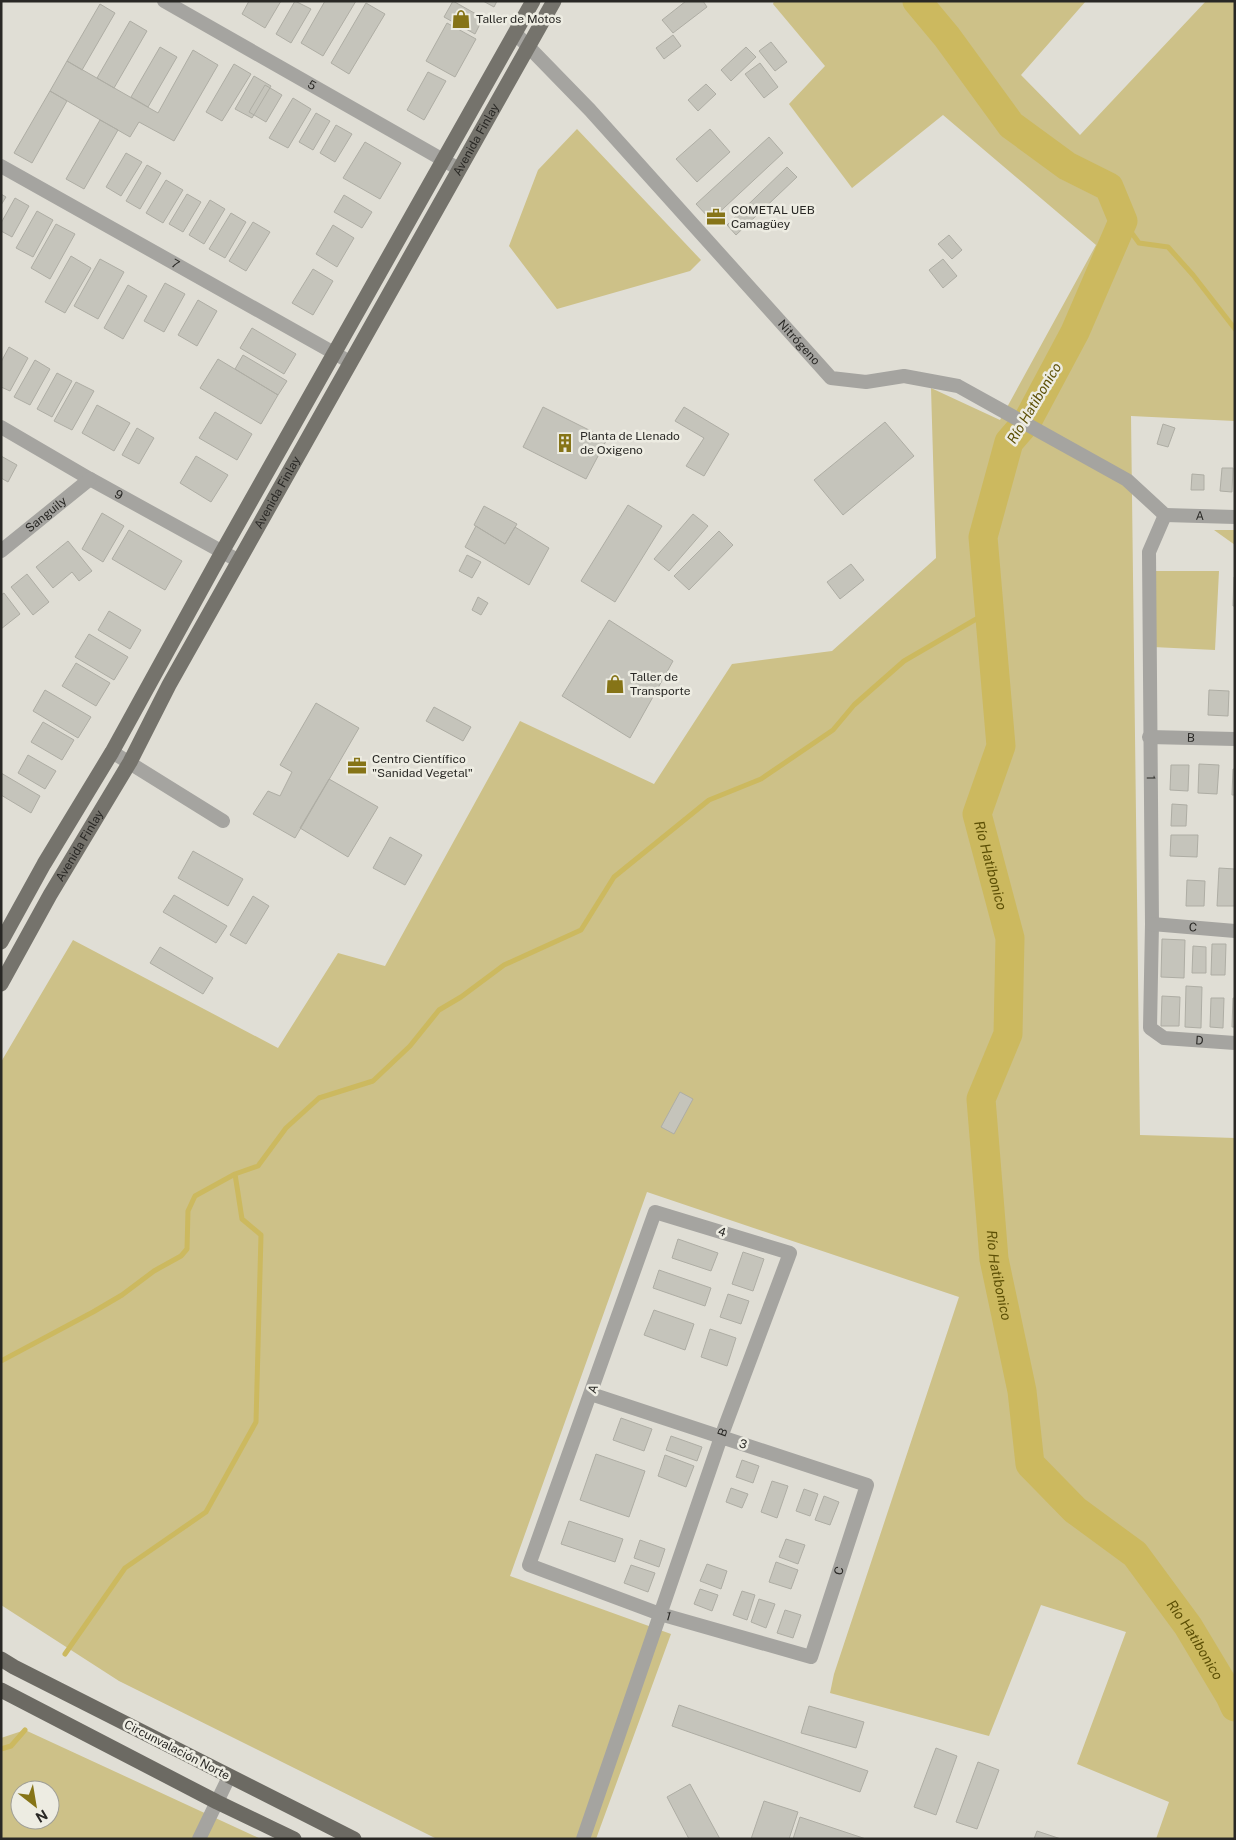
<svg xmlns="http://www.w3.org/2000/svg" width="1236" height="1840" viewBox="0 0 1236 1840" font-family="'Public Sans',sans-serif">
<rect width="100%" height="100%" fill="#e0ded5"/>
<path fill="#cdc188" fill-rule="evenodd" d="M 774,1 L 1086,1 L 1021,75 L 1080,135 L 1206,1 L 1235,1 L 1235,421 L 1131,416 L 1140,1135 L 1235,1138 L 1235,1839 L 1156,1839 L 1169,1802 L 1077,1764 L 1126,1632 L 1041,1605 L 989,1736 L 830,1693 L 834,1674 L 959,1297 L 647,1192 L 510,1576 L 671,1634 L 596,1839 L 437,1839 L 119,1681 L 1,1605 L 1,1062 L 73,940 L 278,1048 L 338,953 L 385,966 L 520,721 L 654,784 L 732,664 L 832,651 L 936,558 L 931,388 L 1000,420 L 1096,245 L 943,115 L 852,188 L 789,104 L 825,66 L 773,4 Z
M 577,129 L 701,260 L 690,271 L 557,309 L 509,246 L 538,170 Z
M 1214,530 L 1235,530 L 1235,545 Z
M 1156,571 L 1219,571 L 1215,650 L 1153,647 Z
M 25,1730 L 261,1839 L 1,1839 L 1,1738 ZM 20,1790 L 50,1790 L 50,1820 L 20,1820 Z"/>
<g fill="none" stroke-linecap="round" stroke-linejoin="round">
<path stroke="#ccb95f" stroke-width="5" d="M 1123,221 L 1139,243 L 1168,247 L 1193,275 L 1235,329
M 1,1361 L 93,1312 L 122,1295 L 154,1271 L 181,1256 L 187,1249 L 188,1211 L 195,1196 L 235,1174 L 258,1166 L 286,1128 L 319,1098 L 373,1081 L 410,1046 L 439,1010 L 461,997 L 504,965 L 581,930 L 614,877 L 709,800 L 761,779 L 833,730 L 854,705 L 904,661 L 990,611
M 65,1654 L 125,1568 L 206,1512 L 256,1422 L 261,1235 L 242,1219 L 235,1174
M 1,1749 L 11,1746 L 25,1730"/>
<path stroke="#ccb95f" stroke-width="29" id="s1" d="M 917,1 L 947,37 L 1011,125 L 1067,166 L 1109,187 L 1123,221 L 1075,332 L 1028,420 L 1009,442 L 983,537 L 1001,746 L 977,814 L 1010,938 L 1008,1034 L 981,1099 L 994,1259 L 1022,1391 L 1030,1464 L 1075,1510 L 1135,1554 L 1188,1626 L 1230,1696 L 1235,1707"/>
</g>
<path fill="#c5c4bb" stroke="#aeada4" d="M 249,1 L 281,1 L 265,28 L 242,14 Z
M 295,1 L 311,9 L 291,43 L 276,34 Z
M 325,1 L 356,1 L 323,56 L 301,43 Z
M 453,1 L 483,18 L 475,34 L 444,17 Z
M 483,1 L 497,1 L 494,7 Z
M 686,1 L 703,1 L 707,7 L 673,33 L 662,20 Z
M 366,3 L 385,14 L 349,74 L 331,63 Z
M 100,4 L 115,13 L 82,70 L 67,61 Z
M 130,21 L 147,31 L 114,88 L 97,78 Z
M 447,23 L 476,39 L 455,77 L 426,61 Z
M 673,35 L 681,46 L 664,59 L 656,48 Z
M 771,42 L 787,62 L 775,71 L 759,51 Z
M 160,47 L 177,57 L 148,107 L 131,97 Z
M 746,47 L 756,57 L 731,81 L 721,70 Z
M 193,50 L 218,65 L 174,141 L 139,122 L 130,137 L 50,91 L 67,61 L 158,113 Z
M 760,63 L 778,87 L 764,98 L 745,74 Z
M 234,64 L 251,74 L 222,121 L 206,112 Z
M 428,72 L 446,81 L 424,120 L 407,110 Z
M 254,76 L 271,86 L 252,118 L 235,109 Z
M 706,84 L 716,94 L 698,111 L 688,100 Z
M 265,85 L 282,95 L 266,122 L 249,112 Z
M 50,91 L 67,101 L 32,163 L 14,153 Z
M 293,98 L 311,109 L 288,148 L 269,138 Z
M 316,113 L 330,121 L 313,150 L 299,142 Z
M 100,120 L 118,130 L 84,189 L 66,179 Z
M 336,125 L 352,134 L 335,162 L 320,153 Z
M 710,129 L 730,152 L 697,182 L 676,159 Z
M 769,137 L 783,153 L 711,220 L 696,204 Z
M 365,142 L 401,163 L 380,199 L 343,178 Z
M 126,153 L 142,162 L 121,196 L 106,187 Z
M 147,165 L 161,173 L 140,209 L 126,201 Z
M 787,167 L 797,177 L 736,235 L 727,225 Z
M 166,180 L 183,190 L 163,223 L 146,213 Z
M 1,194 L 6,197 L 1,205 Z
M 187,194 L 201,202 L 183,232 L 169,224 Z
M 344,195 L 372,212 L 362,228 L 334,212 Z
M 15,198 L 29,206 L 12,237 L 1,231 L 1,223 Z
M 210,200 L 225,209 L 204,244 L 189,235 Z
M 37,211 L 53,220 L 33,257 L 16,248 Z
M 231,213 L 246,222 L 225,258 L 209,249 Z
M 253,222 L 270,232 L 246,271 L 229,261 Z
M 56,224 L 75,234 L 50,279 L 31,268 Z
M 333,225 L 354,238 L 337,267 L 316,254 Z
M 949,235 L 962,250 L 952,259 L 938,244 Z
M 71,256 L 91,268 L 65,313 L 45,302 Z
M 100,259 L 124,272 L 98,319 L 74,306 Z
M 943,259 L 957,276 L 943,288 L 929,270 Z
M 313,269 L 333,281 L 313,315 L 292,303 Z
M 165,283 L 185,294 L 164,332 L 144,321 Z
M 128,285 L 147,296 L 123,339 L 104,328 Z
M 198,300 L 217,311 L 197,346 L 178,335 Z
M 252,328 L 296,354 L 284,374 L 240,348 Z
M 9,347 L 28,358 L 10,391 L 1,387 L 1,362 Z
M 243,355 L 287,381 L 278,395 L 235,369 Z
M 218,359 L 278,395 L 261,424 L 200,388 Z
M 35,360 L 50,369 L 30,405 L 14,397 Z
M 57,373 L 72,381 L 52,417 L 37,409 Z
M 76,382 L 94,391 L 72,430 L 54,421 Z
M 97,405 L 130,423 L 114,451 L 82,433 Z
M 543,407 L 607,439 L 586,479 L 523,447 Z
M 684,407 L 729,434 L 704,476 L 686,466 L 704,438 L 675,421 Z
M 215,412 L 252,434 L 237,460 L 199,438 Z
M 885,422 L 914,456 L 843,515 L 814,480 Z
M 1163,424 L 1175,428 L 1168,447 L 1157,444 Z
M 137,428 L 154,438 L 139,464 L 122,455 Z
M 1,456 L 17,465 L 8,482 L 1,478 Z
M 196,456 L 228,475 L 211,502 L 180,483 Z
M 1222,468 L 1233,468 L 1232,492 L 1220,491 Z
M 1192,474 L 1204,475 L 1204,490 L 1191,490 Z
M 628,505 L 662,526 L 615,602 L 581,581 Z
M 484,506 L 517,524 L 505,544 L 474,525 Z
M 102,513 L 124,526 L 103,562 L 82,549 Z
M 693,514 L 708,526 L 669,571 L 654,559 Z
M 476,526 L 505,544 L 515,527 L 549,548 L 529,585 L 465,547 Z
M 129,530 L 182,561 L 165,590 L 112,559 Z
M 719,531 L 733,545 L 689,590 L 674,576 Z
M 68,541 L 92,571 L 79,581 L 72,572 L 53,588 L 36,567 Z
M 467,555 L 481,562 L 472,578 L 459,571 Z
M 851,564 L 864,580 L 840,599 L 827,582 Z
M 27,574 L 49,602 L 33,615 L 11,587 Z
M 1234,577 L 1235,577 L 1235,606 L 1233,606 Z
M 4,593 L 20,614 L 1,629 L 1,595 Z
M 478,597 L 488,603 L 481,615 L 472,610 Z
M 109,611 L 141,630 L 130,649 L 98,630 Z
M 609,620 L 673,661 L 630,738 L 562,696 Z
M 89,634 L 128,657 L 114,680 L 75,657 Z
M 76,663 L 110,683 L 96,706 L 62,686 Z
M 45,690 L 91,717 L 78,738 L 33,711 Z
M 1209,690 L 1229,691 L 1228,716 L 1208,715 Z
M 316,703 L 359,728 L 295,838 L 253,814 L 268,791 L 280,796 L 292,772 L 280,765 Z
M 434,707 L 471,727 L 463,741 L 426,721 Z
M 43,722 L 74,740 L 62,760 L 31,742 Z
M 28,755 L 56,771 L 45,789 L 18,773 Z
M 1199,764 L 1219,765 L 1217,794 L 1198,793 Z
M 1171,765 L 1189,765 L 1188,791 L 1170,790 Z
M 1233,769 L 1235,769 L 1235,795 L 1232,795 Z
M 1,773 L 40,796 L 31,813 L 1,795 Z
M 329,779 L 378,807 L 348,857 L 300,828 Z
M 1172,804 L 1187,805 L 1186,826 L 1171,826 Z
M 1171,835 L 1198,835 L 1197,857 L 1170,856 Z
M 390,837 L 422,855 L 405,885 L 373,868 Z
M 193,851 L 243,879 L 228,906 L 178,878 Z
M 1219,868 L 1235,869 L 1235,906 L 1217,906 Z
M 1187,880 L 1205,881 L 1204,906 L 1186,906 Z
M 174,895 L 227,926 L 216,943 L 163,912 Z
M 253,896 L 269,906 L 246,944 L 230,935 Z
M 1162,939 L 1185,940 L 1184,978 L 1161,977 Z
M 1212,944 L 1226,944 L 1225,975 L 1211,975 Z
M 1193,946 L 1206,947 L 1206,973 L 1192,973 Z
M 160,947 L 213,978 L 203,994 L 150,963 Z
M 1186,986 L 1202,987 L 1201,1028 L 1185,1027 Z
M 1162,996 L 1180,997 L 1179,1026 L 1161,1026 Z
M 1211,998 L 1224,998 L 1223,1028 L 1210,1027 Z
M 1233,998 L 1235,998 L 1235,1027 L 1232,1027 Z
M 680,1092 L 693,1099 L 674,1134 L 661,1127 Z
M 678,1239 L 718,1253 L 711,1271 L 672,1258 Z
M 743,1252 L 764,1259 L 753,1291 L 732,1284 Z
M 659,1270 L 711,1288 L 705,1306 L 653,1288 Z
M 728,1294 L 749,1301 L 741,1324 L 720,1317 Z
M 654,1310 L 694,1324 L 685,1350 L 644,1335 Z
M 710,1329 L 736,1338 L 727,1366 L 701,1357 Z
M 621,1418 L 652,1429 L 644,1451 L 613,1440 Z
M 671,1436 L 702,1447 L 697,1461 L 666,1450 Z
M 596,1454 L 645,1471 L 629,1517 L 580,1500 Z
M 665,1455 L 694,1466 L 686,1487 L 658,1476 Z
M 742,1460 L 759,1466 L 753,1483 L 736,1477 Z
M 772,1481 L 788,1486 L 777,1518 L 761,1512 Z
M 731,1488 L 748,1494 L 742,1508 L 726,1502 Z
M 804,1489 L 818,1494 L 810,1516 L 796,1511 Z
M 824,1496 L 839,1502 L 830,1525 L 815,1520 Z
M 569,1521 L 623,1539 L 615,1562 L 561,1544 Z
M 786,1539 L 805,1545 L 798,1564 L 779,1557 Z
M 640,1540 L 665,1549 L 659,1567 L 634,1558 Z
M 776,1562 L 798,1570 L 791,1589 L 769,1582 Z
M 707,1564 L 727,1571 L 721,1589 L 700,1581 Z
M 631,1565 L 655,1573 L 648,1592 L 624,1583 Z
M 700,1589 L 718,1595 L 712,1611 L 694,1604 Z
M 742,1591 L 755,1595 L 747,1620 L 733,1615 Z
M 759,1599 L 775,1604 L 766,1628 L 751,1622 Z
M 785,1610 L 801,1615 L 793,1638 L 777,1633 Z
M 679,1705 L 868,1771 L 860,1792 L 672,1726 Z
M 809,1706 L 864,1722 L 856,1748 L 801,1733 Z
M 936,1748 L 957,1756 L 936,1815 L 914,1807 Z
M 978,1762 L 999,1770 L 977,1829 L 956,1822 Z
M 690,1784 L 720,1839 L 689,1839 L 667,1797 Z
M 764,1801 L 798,1812 L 789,1839 L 751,1839 Z
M 800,1817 L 866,1839 L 793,1839 Z
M 1037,1831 L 1061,1839 L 1034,1839 Z"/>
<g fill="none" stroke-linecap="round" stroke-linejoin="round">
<g stroke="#a5a4a0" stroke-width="14">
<path id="s2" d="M 164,1 L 459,169"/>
<path id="s3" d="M 515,33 L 590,110 L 831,378 L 866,382 L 904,376 L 958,386 L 1127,480 L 1165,515"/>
<path id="s4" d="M 1,166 L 350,362"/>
<path id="s5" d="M 1,427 L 90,479 L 239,561"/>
<path id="s6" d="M 1165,515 L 1149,552 L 1152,924 L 1150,1028 L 1164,1038 L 1235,1043"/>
<path id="s7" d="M 1165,515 L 1235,517"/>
<path id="s8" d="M 1,551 L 90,479"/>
<path id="s9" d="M 1149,737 L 1235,739"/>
<path d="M 112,752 L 223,821"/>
<path id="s10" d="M 1152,924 L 1235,931"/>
<path d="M 199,1839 L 229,1777"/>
<path id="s11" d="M 583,1839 L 721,1437 L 790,1253 L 655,1212 L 529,1565 L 660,1614 L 811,1657 L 867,1485 L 591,1394"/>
</g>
<g stroke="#75736c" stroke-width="15">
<path d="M 1,942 L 44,864 L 112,752 L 222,552 L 533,1"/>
<path id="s12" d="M 1,984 L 50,895 L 130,762 L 169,685 L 554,1"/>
</g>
<path stroke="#6c6a63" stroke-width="15" d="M 1,1659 L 14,1667 L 354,1839
M 1,1690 L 217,1802 L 294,1839"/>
</g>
<defs>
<g id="shop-bare" transform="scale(1.5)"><path d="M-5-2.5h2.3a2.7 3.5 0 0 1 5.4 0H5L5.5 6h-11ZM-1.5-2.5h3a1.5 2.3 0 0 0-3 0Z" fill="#867417" stroke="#edece2" stroke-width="2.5" paint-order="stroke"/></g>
<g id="office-bare" transform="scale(1.5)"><path d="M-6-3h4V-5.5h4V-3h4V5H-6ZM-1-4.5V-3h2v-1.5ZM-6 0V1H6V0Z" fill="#867417" stroke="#edece2" stroke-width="2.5" paint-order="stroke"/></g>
<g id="building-bare" transform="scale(1.5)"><path d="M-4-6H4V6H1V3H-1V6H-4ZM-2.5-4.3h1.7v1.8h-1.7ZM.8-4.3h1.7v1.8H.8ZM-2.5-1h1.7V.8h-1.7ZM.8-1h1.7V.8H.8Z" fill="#867417" stroke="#edece2" stroke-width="2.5" paint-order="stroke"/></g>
</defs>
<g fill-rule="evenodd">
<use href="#shop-bare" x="461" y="19"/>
<use href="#office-bare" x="716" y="217"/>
<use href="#building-bare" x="565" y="443"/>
<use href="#shop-bare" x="615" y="684"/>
<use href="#office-bare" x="357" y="766"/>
</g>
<g text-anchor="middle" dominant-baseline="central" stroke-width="5" stroke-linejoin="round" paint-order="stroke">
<g font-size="12" fill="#292825" stroke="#edece2" text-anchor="start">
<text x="476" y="19">Taller de Motos</text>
<text x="731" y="210">COMETAL UEB<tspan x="731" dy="14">Camagüey</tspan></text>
<text x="580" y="436">Planta de Llenado<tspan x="580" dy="14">de Oxigeno</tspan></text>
<text x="630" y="677">Taller de<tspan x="630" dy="14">Transporte</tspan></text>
<text x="372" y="759">Centro Científico<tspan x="372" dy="14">"Sanidad Vegetal"</tspan></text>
</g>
<g font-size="12" fill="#292825" stroke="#edece2">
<text stroke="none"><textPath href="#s2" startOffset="170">5</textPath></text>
<text stroke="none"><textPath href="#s12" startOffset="969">Avenida Finlay</textPath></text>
<text stroke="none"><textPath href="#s4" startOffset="200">7</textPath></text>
<text stroke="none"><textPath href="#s3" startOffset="420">Nitrógeno</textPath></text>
<text stroke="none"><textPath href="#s12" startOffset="564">Avenida Finlay</textPath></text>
<text stroke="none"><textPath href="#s5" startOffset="136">9</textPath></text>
<text stroke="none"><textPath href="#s8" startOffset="58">Sanguily</textPath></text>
<text stroke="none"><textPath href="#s7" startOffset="35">A</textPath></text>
<text stroke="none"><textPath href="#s9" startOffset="42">B</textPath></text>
<text stroke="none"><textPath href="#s6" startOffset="266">1</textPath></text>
<text stroke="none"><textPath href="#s12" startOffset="159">Avenida Finlay</textPath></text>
<text stroke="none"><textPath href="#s10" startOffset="41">C</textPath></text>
<text stroke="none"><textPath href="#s6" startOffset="569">D</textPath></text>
<text transform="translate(722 1232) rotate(17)">4</text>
<text transform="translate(593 1389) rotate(-71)">A</text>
<text stroke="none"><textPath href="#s11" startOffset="430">B</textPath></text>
<text transform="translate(743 1444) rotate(18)">3</text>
<text stroke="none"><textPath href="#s11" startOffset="1525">C</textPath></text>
<text stroke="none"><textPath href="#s11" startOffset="1286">1</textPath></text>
<text transform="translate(177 1750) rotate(27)">Circunvalación Norte</text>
</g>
<g font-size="14" font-style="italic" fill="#5c4f05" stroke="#edece2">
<text transform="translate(1034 403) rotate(-59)">Río Hatibonico</text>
<text stroke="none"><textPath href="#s1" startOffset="992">Río Hatibonico</textPath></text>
<text stroke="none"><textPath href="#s1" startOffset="1411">Río Hatibonico</textPath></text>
<text stroke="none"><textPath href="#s1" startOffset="1846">Río Hatibonico</textPath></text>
</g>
</g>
<rect width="1236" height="1840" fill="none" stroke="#292825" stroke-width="5"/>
<g transform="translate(35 1805) rotate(149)"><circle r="24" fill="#edece2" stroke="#9f9e96"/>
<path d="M0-4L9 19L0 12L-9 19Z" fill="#867417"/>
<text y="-8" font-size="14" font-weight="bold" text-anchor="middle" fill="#292825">N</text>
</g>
</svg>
